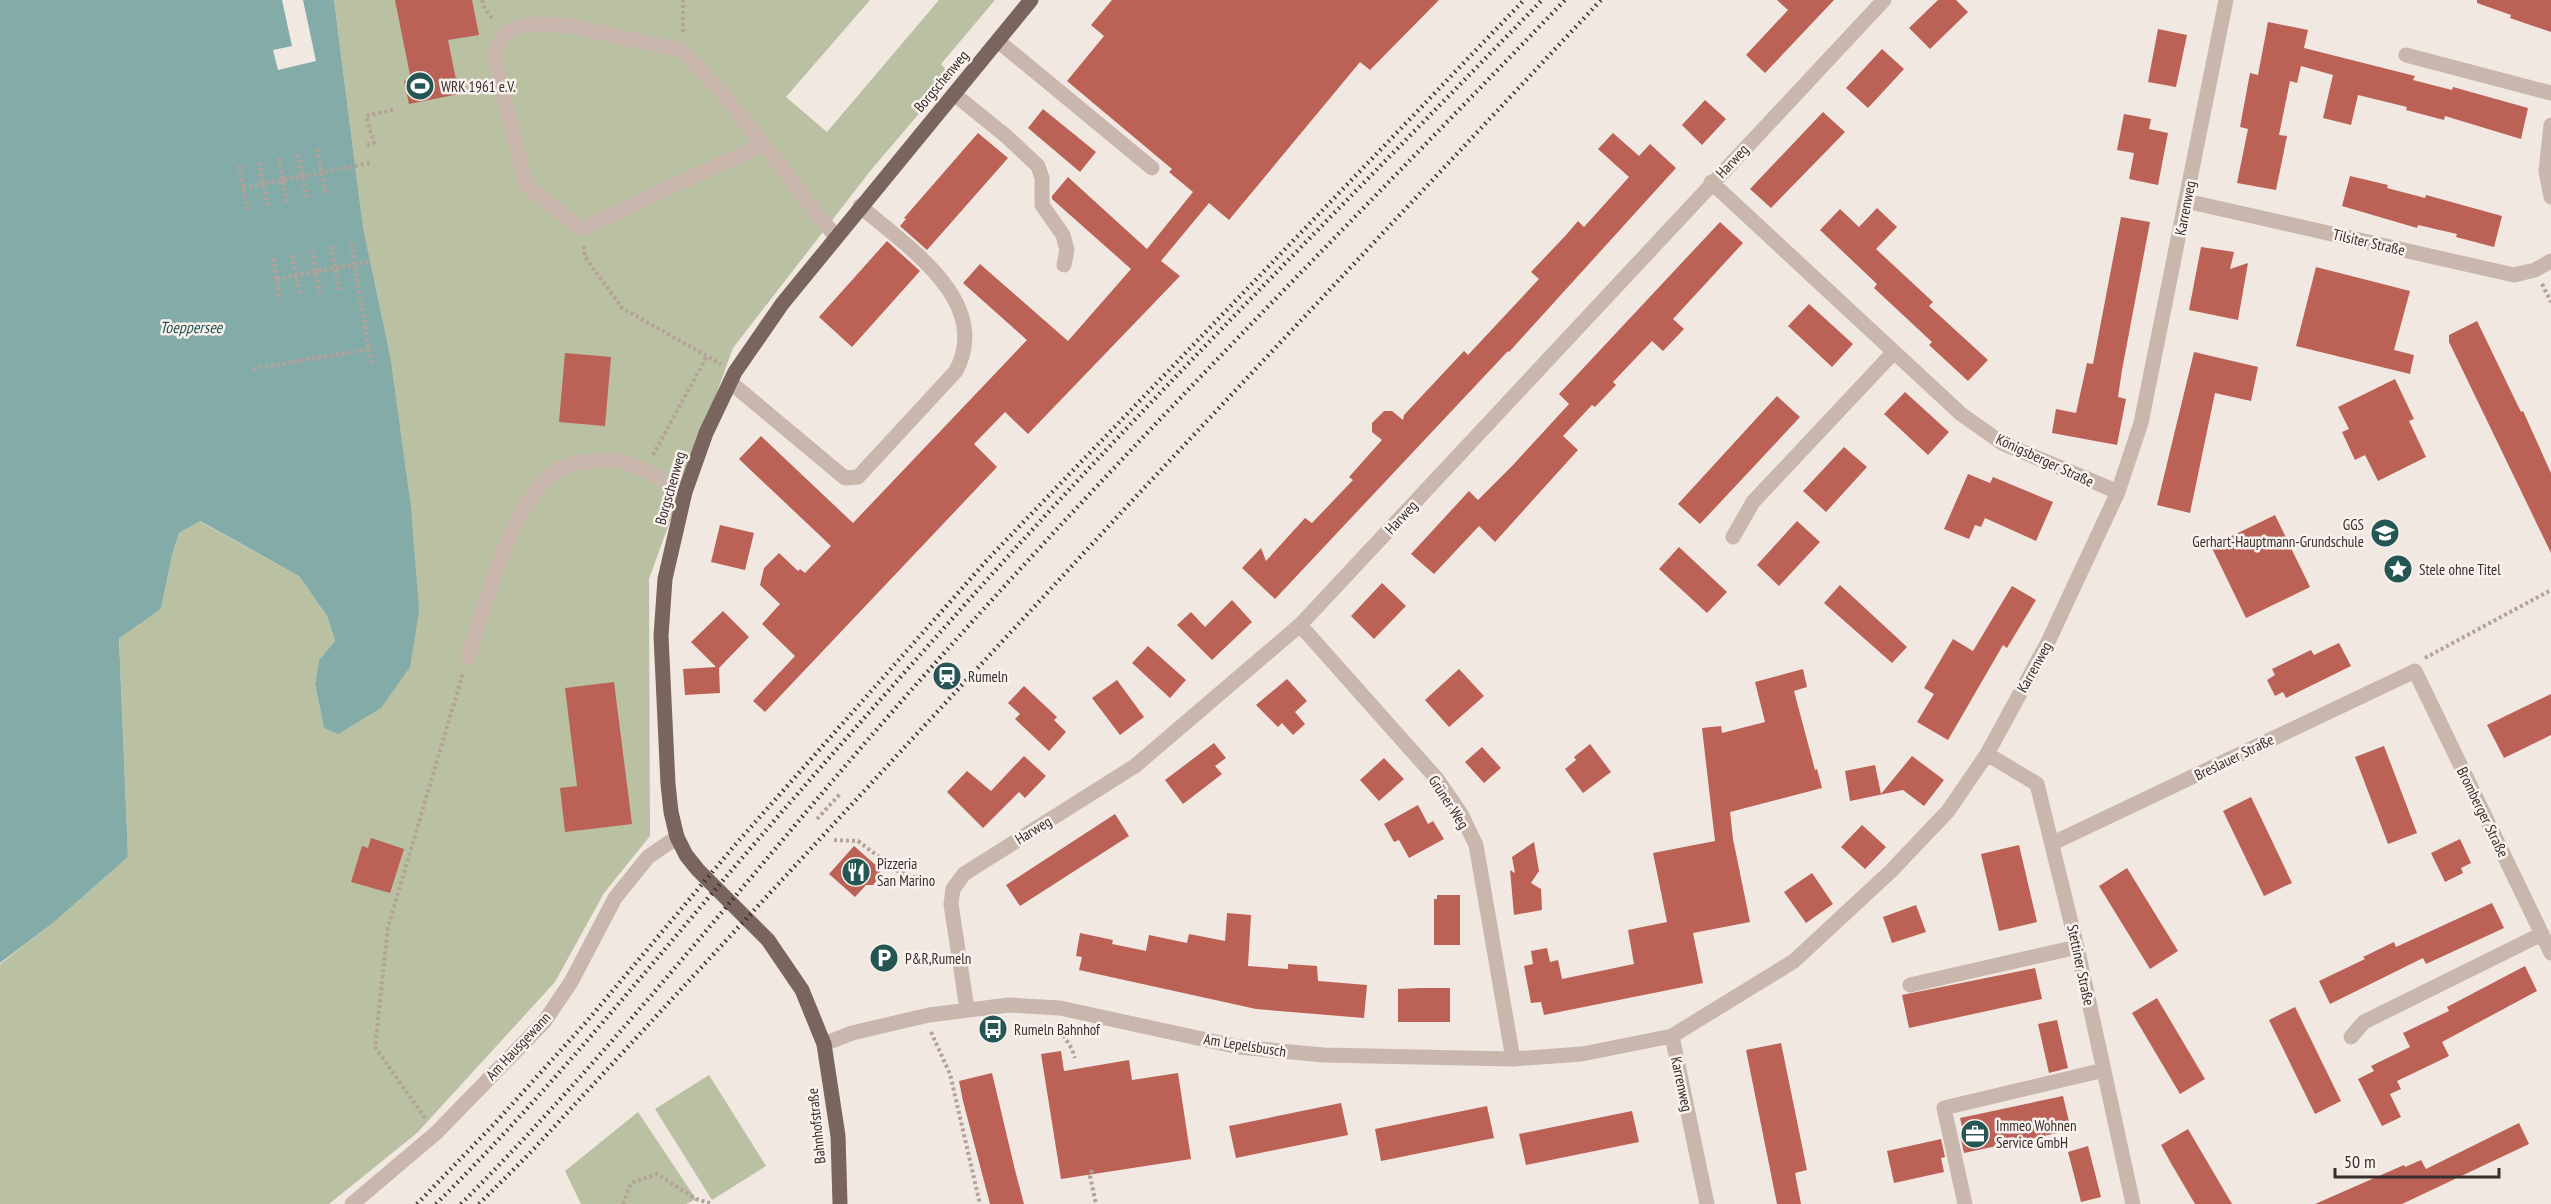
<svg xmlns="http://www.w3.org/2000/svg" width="2551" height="1204" viewBox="0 0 2551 1204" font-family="'PT Sans Narrow',sans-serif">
<rect width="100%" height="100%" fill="#f1e8e1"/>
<path fill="#bac0a2" d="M 334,0 L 870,0 L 786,97 L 827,132 L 939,0 L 995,0 L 941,64 L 951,76 L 871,170 L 733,348 L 649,579 L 650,836 L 604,893 L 555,982 L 417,1133 L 329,1204 L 0,1204 L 0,964 L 53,923 L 128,857 L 119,637 L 161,609 L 172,555 L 179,533 L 199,521 L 299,576 L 327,616 L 335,641 L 319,660 L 315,684 L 324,728 L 390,355 L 363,227 Z
M 709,1075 L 766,1166 L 712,1200 L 655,1109 Z
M 638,1112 L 696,1199 L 686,1204 L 581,1204 L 565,1171 Z"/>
<path fill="#83aca8" d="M 0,0 L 334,0 L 363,227 L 390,355 L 411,508 L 419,611 L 410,667 L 381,708 L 338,734 L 324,728 L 315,684 L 319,660 L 335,641 L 327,616 L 299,576 L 200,521 L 179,533 L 172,555 L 161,609 L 119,638 L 128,857 L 53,923 L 0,963 Z"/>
<path fill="#f1e8e1" d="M 282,0 L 303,0 L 316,61 L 278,70 L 273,50 L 292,46 Z"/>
<path fill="#bb6156" d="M 395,0 L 472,0 L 479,35 L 448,40 L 459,94 L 409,104 L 404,81 L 411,80 Z
M 1112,0 L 1439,0 L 1370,70 L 1360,62 L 1229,220 L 1209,203 L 1161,261 L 1180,276 L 1028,434 L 1005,412 L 974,444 L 997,467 L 765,712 L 753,701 L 795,656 L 762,624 L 780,604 L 760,585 L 764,568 L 779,553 L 798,571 L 800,569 L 805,573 L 831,546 L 739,459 L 761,436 L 853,523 L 1027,340 L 963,283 L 980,264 L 1068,341 L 1131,269 L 1052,199 L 1052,196 L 1068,177 L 1147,249 L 1193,192 L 1169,172 L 1172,169 L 1067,81 L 1104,36 L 1091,25 Z
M 1777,0 L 1834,0 L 1765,73 L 1746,55 L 1788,10 Z
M 1938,0 L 1956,0 L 1968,12 L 1930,49 L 1909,28 Z
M 2477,0 L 2551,0 L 2551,32 L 2510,18 L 2511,15 L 2477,3 Z
M 2268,22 L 2308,30 L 2304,48 L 2415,76 L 2413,80 L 2452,90 L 2453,87 L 2528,108 L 2521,139 L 2445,116 L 2444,120 L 2406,110 L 2407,107 L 2358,95 L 2351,125 L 2323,118 L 2333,75 L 2301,66 L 2297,83 L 2290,81 L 2279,135 L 2287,136 L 2276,190 L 2237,183 L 2248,129 L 2240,127 L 2250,73 L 2258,75 Z
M 2158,29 L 2187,35 L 2176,87 L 2148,82 Z
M 1882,49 L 1904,69 L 1868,108 L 1846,88 Z
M 1705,100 L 1726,119 L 1702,145 L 1682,125 Z
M 1043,109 L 1096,152 L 1080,172 L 1028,128 Z
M 1823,112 L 1845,132 L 1771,208 L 1750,189 Z
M 2124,114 L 2151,119 L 2149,129 L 2168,133 L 2158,185 L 2129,179 L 2134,153 L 2117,150 Z
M 978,133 L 1008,158 L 927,250 L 900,226 L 906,219 L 904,218 Z
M 1613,133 L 1639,156 L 1650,144 L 1676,168 L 1509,352 L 1508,351 L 1275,599 L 1242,568 L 1261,548 L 1266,561 L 1305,518 L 1312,523 L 1353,480 L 1349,477 L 1382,440 L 1372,432 L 1372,423 L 1384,411 L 1392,411 L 1403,420 L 1404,415 L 1464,351 L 1468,355 L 1539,279 L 1531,272 L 1567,234 L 1578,221 L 1584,227 L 1629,177 L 1598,149 Z
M 2350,176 L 2388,185 L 2387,188 L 2425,198 L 2426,195 L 2502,216 L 2494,247 L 2456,237 L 2457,234 L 2418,225 L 2417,228 L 2342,206 Z
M 1877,208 L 1897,227 L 1876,249 L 1933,302 L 1929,306 L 1988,360 L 1968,381 L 1929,345 L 1932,342 L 1874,288 L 1877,284 L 1820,230 L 1840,209 L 1859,227 Z
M 2121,217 L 2150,222 L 2122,370 L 2118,397 L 2126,399 L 2117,445 L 2052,433 L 2056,409 L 2076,413 L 2087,363 L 2093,364 Z
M 1720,222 L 1743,243 L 1673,319 L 1684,329 L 1663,351 L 1652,341 L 1613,382 L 1616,385 L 1595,407 L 1592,405 L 1563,436 L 1578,450 L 1495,542 L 1479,526 L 1434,574 L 1411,554 L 1469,491 L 1478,500 L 1513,465 L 1569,404 L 1559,394 Z
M 887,241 L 920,271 L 852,347 L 819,317 Z
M 2201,247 L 2234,252 L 2230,269 L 2248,263 L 2238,320 L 2189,310 Z
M 2316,267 L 2410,291 L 2394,350 L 2414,355 L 2410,374 L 2296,346 Z
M 1809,304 L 1853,344 L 1832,367 L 1788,326 Z
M 2477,321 L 2521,412 L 2523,411 L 2551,473 L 2551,553 L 2449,342 L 2449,335 Z
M 2194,352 L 2258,367 L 2251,401 L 2215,393 L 2190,513 L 2157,505 Z
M 565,353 L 611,357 L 605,426 L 559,422 Z
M 2395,379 L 2414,419 L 2409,421 L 2426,457 L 2378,481 L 2365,455 L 2355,460 L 2342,432 L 2349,429 L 2338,407 Z
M 1905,392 L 1949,432 L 1928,455 L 1884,414 Z
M 1777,396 L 1800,417 L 1700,524 L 1678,504 Z
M 1844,447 L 1867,467 L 1826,512 L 1803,491 Z
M 1968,474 L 1990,483 L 1993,477 L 2053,502 L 2036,541 L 1985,518 L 1981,527 L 1975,525 L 1969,539 L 1944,529 Z
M 2275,515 L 2310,587 L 2246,618 L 2211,546 Z
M 1797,521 L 1820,542 L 1779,586 L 1757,565 Z
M 720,525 L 754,533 L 745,570 L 711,562 Z
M 1679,547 L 1727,592 L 1707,613 L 1659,569 Z
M 1382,583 L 1406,606 L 1374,639 L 1351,616 Z
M 1840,585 L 1907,647 L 1892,663 L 1824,603 Z
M 2012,586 L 2036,600 L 2007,648 L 2003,645 L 1948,740 L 1917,722 L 1934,694 L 1924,688 L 1953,639 L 1973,651 Z
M 1232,600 L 1252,622 L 1212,660 L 1177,625 L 1191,612 L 1205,627 Z
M 723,611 L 749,637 L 719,668 L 720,693 L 685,695 L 683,669 L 716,667 L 691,642 Z
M 2339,643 L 2351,666 L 2286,698 L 2283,692 L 2275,696 L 2267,680 L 2275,675 L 2272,669 L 2311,650 L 2314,655 Z
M 1148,646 L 1186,680 L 1170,698 L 1132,663 Z
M 1459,669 L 1484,696 L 1449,727 L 1425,700 Z
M 1803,669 L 1807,687 L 1794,691 L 1815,770 L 1817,769 L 1822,788 L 1730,812 L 1733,839 L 1750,922 L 1693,933 L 1703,983 L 1544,1015 L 1541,1002 L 1531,1003 L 1524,966 L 1533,964 L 1531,951 L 1547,948 L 1550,962 L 1558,960 L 1562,979 L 1634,964 L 1628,930 L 1667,922 L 1653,853 L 1715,841 L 1702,728 L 1721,726 L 1722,733 L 1765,722 L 1755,682 Z
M 1287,679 L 1307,701 L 1295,712 L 1305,724 L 1293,735 L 1282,723 L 1278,727 L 1256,705 Z
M 1117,680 L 1144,717 L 1120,735 L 1092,698 Z
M 614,682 L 632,824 L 565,832 L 560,788 L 577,786 L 565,688 Z
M 1024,686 L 1057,717 L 1054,720 L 1066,732 L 1049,751 L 1015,719 L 1020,714 L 1008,703 Z
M 2551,694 L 2551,735 L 2504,758 L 2487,725 Z
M 1214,743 L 1226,758 L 1215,766 L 1222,774 L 1183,804 L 1165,780 Z
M 1590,744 L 1611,772 L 1583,793 L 1565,769 L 1576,760 L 1574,757 Z
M 2384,746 L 2417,833 L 2388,844 L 2355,757 Z
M 1482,747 L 1501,768 L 1484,783 L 1465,762 Z
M 1024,756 L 1046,776 L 1025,798 L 1019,792 L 983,828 L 947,792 L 967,771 L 991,791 Z
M 1912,756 L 1944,780 L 1924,806 L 1903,790 L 1850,801 L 1845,771 L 1875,765 L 1881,794 Z
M 1384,758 L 1404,779 L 1379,801 L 1360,780 Z
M 2251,797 L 2292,883 L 2264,896 L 2223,811 Z
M 1418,805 L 1428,824 L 1433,821 L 1444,839 L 1409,858 L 1399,840 L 1394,842 L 1384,824 Z
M 1115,814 L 1129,836 L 1020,906 L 1006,885 Z
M 1862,825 L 1886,847 L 1865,869 L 1841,847 Z
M 371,838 L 404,849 L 390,893 L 351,882 L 362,846 L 368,848 Z
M 2460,839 L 2471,863 L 2461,868 L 2463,873 L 2445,882 L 2431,853 Z
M 1534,842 L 1539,871 L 1531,883 L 1541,889 L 1542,910 L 1514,915 L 1510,870 L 1515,873 L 1512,857 Z
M 2019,845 L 2037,922 L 1999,931 L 1981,854 Z
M 854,846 L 879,868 L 880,876 L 873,885 L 866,885 L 855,897 L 829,874 Z
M 2127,868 L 2178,951 L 2150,969 L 2099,886 Z
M 1812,873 L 1833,904 L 1806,923 L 1784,892 Z
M 1437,895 L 1460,895 L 1460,945 L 1434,945 L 1434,899 L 1437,899 Z
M 2492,903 L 2504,928 L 2426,964 L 2423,958 L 2330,1004 L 2319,981 L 2365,959 L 2363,957 L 2394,942 L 2396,947 Z
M 1916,905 L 1926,932 L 1892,943 L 1883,917 Z
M 1227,913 L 1251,915 L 1248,966 L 1288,969 L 1288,964 L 1317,966 L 1318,981 L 1367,985 L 1364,1018 L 1256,1009 L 1079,970 L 1082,957 L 1076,956 L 1080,933 L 1113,940 L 1112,944 L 1146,951 L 1149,935 L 1187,943 L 1189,934 L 1225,941 Z
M 2525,966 L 2537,991 L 2442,1042 L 2449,1056 L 2397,1081 L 2401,1089 L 2390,1094 L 2401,1117 L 2382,1126 L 2358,1079 L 2374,1071 L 2371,1066 L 2410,1047 L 2403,1033 L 2449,1011 L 2447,1007 Z
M 2035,968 L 2042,999 L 1909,1028 L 1902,995 Z
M 1419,988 L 1450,988 L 1450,1022 L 1398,1022 L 1398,989 Z
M 2157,998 L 2205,1079 L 2180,1094 L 2132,1013 Z
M 2295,1007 L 2341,1101 L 2315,1114 L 2269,1020 Z
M 2057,1020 L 2068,1068 L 2049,1073 L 2038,1024 Z
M 1781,1043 L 1807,1170 L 1795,1173 L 1801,1204 L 1777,1204 L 1746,1050 Z
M 1061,1051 L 1064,1071 L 1129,1060 L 1132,1080 L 1178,1073 L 1191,1159 L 1061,1179 L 1041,1054 Z
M 992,1073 L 1015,1170 L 1024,1204 L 990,1204 L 963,1101 L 959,1081 Z
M 2063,1096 L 2071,1130 L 1964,1153 L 1960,1135 L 1964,1134 L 1960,1118 Z
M 1341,1103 L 1348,1135 L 1236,1158 L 1229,1126 Z
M 1487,1106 L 1494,1138 L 1381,1161 L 1375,1129 Z
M 1632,1111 L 1639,1142 L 1526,1165 L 1519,1134 Z
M 2519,1123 L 2529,1144 L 2402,1204 L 2315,1204 L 2404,1165 L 2405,1167 L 2421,1160 L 2426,1169 Z
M 2188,1129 L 2232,1204 L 2195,1204 L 2172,1165 L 2161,1145 Z
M 1941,1139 L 1945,1157 L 1941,1158 L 1944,1172 L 1894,1183 L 1887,1151 Z
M 2088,1146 L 2101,1197 L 2081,1202 L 2068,1152 Z"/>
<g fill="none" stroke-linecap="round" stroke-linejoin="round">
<path stroke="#b5a198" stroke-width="4" stroke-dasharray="3 3" stroke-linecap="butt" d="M 482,0 L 484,7 L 494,21
M 683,32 L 683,0
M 367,145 L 374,143 L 366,116 L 396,109
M 317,149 L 326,195
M 298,154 L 307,199
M 279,158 L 287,202
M 259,162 L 268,207
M 239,166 L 248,211
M 243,188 L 370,163
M 331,246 L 339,290
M 584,246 L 585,257 L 622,308 L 721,364
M 312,250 L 320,294
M 292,255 L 300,297
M 273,258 L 280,301
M 277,279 L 371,261
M 2542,284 L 2551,302
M 369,349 L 372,363
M 253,369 L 369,349 L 351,242
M 653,455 L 707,356
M 2425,658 L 2551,590
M 817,819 L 840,794
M 834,840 L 858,841 L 899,872 L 937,884
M 1057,1025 L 1072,1049 L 1075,1058
M 931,1032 L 950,1074 L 980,1204
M 425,1118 L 375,1047 L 388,927 L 463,673
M 1092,1170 L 1090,1176 L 1096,1204
M 623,1204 L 631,1183 L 657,1174 L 696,1199 L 713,1204"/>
<path stroke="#c9b7ae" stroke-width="15" d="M 530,24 L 564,25 L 682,50 L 725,96 L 763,144 L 582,229 L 526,185 L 494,56 C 500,34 509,28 530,24 Z
M 998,41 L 1152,168
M 2406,55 L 2551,93
M 954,94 L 1006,136 L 1038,166 L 1042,178 L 1042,205 L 1063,235 L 1067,250 L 1064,265
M 2551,125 L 2546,171 L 2551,197
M 763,144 C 789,174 809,208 836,236
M 1711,182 L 1961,414 L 2002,443 L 2118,492
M 2186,201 L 2514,275 L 2535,270 L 2551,261
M 730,382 L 845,478 L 858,477 L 956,371 C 993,301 906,246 860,206
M 1733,537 L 1753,502 L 1893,353
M 1300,625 L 1437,779 L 1461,814 L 1476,845 L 1513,1059
M 468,657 C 487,601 510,502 559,469 C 569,463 601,459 613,460 C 635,462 665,482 685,492
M 1987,754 L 2037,784 L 2077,947 L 2133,1204
M 2053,843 L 2415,671 L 2551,953
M 1910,985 L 2077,947
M 967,1009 L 951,904 L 953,889 L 964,874 L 1135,766 L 1300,625 L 1884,0
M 1672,1036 L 1707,1204
M 2351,1037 L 2364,1022 L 2542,934
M 824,1044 L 852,1033 L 929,1015 L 1009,1005 L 1060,1008 L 1239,1047 L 1323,1055 L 1513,1059 L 1582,1054 L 1672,1036 L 1794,961 L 1891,871 L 1948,811 L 1987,754 L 2048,642 L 2118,492 L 2141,423 L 2226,0
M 352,1204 L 436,1133 L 544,1022 L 571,982 L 615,898 L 648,857 L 677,837
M 1965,1204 L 1944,1108 L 2104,1070"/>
<path stroke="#79645e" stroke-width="15" d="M 840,1204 L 838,1136 L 824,1044 L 802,990 L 768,940 L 698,870 L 686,855 L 677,837 L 671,812 L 668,784 L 661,636 L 665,579 L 685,492 L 706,433 L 735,372 L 782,304 L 1031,0"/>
<path stroke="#382e2c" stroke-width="4.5" stroke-dasharray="1.5 4.5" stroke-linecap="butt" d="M 417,1204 L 496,1122 L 588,1020 L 735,845 L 988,559 L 1524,0
M 436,1204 C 535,1106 624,997 714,891 C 792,799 872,709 952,619 C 1141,405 1344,205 1542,0
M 461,1204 C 617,1047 753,870 899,704 C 1112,461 1341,233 1565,0
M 479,1204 L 529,1154 L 1130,503 L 1601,0"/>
</g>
<defs>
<g id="stadium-disc" transform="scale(1.5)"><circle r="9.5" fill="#255653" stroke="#f9f2ee"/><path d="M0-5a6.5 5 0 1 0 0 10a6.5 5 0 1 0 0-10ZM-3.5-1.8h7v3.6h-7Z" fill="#fff"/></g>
<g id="school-disc" transform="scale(1.5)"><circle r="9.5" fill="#255653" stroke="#f9f2ee"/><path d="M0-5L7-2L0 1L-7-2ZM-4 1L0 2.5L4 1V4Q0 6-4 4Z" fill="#fff"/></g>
<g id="sight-disc" transform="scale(1.5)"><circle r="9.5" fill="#255653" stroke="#f9f2ee"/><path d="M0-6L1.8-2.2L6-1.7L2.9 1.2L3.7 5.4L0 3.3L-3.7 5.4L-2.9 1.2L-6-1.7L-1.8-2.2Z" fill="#fff"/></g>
<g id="station-disc" transform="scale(1.5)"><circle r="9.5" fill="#255653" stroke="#f9f2ee"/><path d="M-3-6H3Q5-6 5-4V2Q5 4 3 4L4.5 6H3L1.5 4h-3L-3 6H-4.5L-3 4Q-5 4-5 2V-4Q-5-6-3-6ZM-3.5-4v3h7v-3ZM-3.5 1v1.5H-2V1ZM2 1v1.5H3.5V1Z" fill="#fff"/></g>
<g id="restaurant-disc" transform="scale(1.5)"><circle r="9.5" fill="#255653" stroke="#f9f2ee"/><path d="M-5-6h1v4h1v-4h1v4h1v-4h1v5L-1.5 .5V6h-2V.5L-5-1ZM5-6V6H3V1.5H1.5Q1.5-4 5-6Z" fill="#fff"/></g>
<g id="parking-disc" transform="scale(1.5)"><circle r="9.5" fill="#255653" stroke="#f9f2ee"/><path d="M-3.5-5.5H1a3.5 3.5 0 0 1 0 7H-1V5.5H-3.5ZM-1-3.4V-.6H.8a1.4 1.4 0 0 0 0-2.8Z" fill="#fff"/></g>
<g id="bus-disc" transform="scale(1.5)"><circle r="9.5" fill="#255653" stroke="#f9f2ee"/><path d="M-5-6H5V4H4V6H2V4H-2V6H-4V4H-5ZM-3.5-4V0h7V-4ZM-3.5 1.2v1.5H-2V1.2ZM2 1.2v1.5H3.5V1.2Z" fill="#fff"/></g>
<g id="office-disc" transform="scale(1.5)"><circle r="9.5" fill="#255653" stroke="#f9f2ee"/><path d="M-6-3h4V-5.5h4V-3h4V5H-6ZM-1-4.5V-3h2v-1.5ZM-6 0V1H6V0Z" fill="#fff"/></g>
</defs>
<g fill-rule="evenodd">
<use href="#stadium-disc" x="420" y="86"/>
<use href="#school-disc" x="2385" y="533"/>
<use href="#sight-disc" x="2398" y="569"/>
<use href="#station-disc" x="947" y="676"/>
<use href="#restaurant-disc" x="856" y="872"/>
<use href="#parking-disc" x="884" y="958"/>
<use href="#bus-disc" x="993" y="1029"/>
<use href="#office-disc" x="1975" y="1134"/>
</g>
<g text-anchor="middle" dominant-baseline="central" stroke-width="5" stroke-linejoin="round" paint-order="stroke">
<g font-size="15" fill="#382e2c" stroke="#f9f2ee">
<text transform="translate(941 81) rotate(-50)">Borgschenweg</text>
<text transform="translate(1732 161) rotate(-47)">Harweg</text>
<text transform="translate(2185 208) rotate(-79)">Karrenweg</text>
<text transform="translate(2369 242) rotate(13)">Tilsiter Straße</text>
<text transform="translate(2045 460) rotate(25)">Königsberger Straße</text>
<text transform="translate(670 488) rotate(-74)">Borgschenweg</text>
<text transform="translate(1401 517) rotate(-47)">Harweg</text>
<text transform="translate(2034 667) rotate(-61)">Karrenweg</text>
<text transform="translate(2234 757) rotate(-26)">Breslauer Straße</text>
<text transform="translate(1449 802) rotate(57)">Grüner Weg</text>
<text transform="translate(2483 812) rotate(64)">Bromberger Straße</text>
<text transform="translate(1033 830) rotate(-32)">Harweg</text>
<text transform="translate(2081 965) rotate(78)">Stettiner Straße</text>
<text transform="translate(1245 1045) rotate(9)">Am Lepelsbusch</text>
<text transform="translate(518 1046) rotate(-47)">Am Hausgewann</text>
<text transform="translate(1682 1084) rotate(78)">Karrenweg</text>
<text transform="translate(816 1126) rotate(-96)">Bahnhofstraße</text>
</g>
<g font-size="15" fill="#382e2c" stroke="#f9f2ee" text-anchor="start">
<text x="441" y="86">WRK 1961 e.V.</text>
<text x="2364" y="524" text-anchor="end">GGS<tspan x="2364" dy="17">Gerhart-Hauptmann-Grundschule</tspan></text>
<text x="2419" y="569">Stele ohne Titel</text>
<text x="968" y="676">Rumeln</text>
<text x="877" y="863">Pizzeria<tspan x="877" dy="17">San Marino</tspan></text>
<text x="905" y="958">P&amp;R,Rumeln</text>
<text x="1014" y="1029">Rumeln Bahnhof</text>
<text x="1996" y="1125">Immeo Wohnen<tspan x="1996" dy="17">Service GmbH</tspan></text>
</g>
<g font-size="16" font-style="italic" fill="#255653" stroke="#f9f2ee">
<text x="191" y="327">Toeppersee</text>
</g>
</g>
<path d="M2335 1168v9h164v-9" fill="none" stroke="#382e2c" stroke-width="3"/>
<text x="2344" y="1168" font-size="18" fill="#382e2c" stroke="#f9f2ee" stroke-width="4.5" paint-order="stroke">50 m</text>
</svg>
